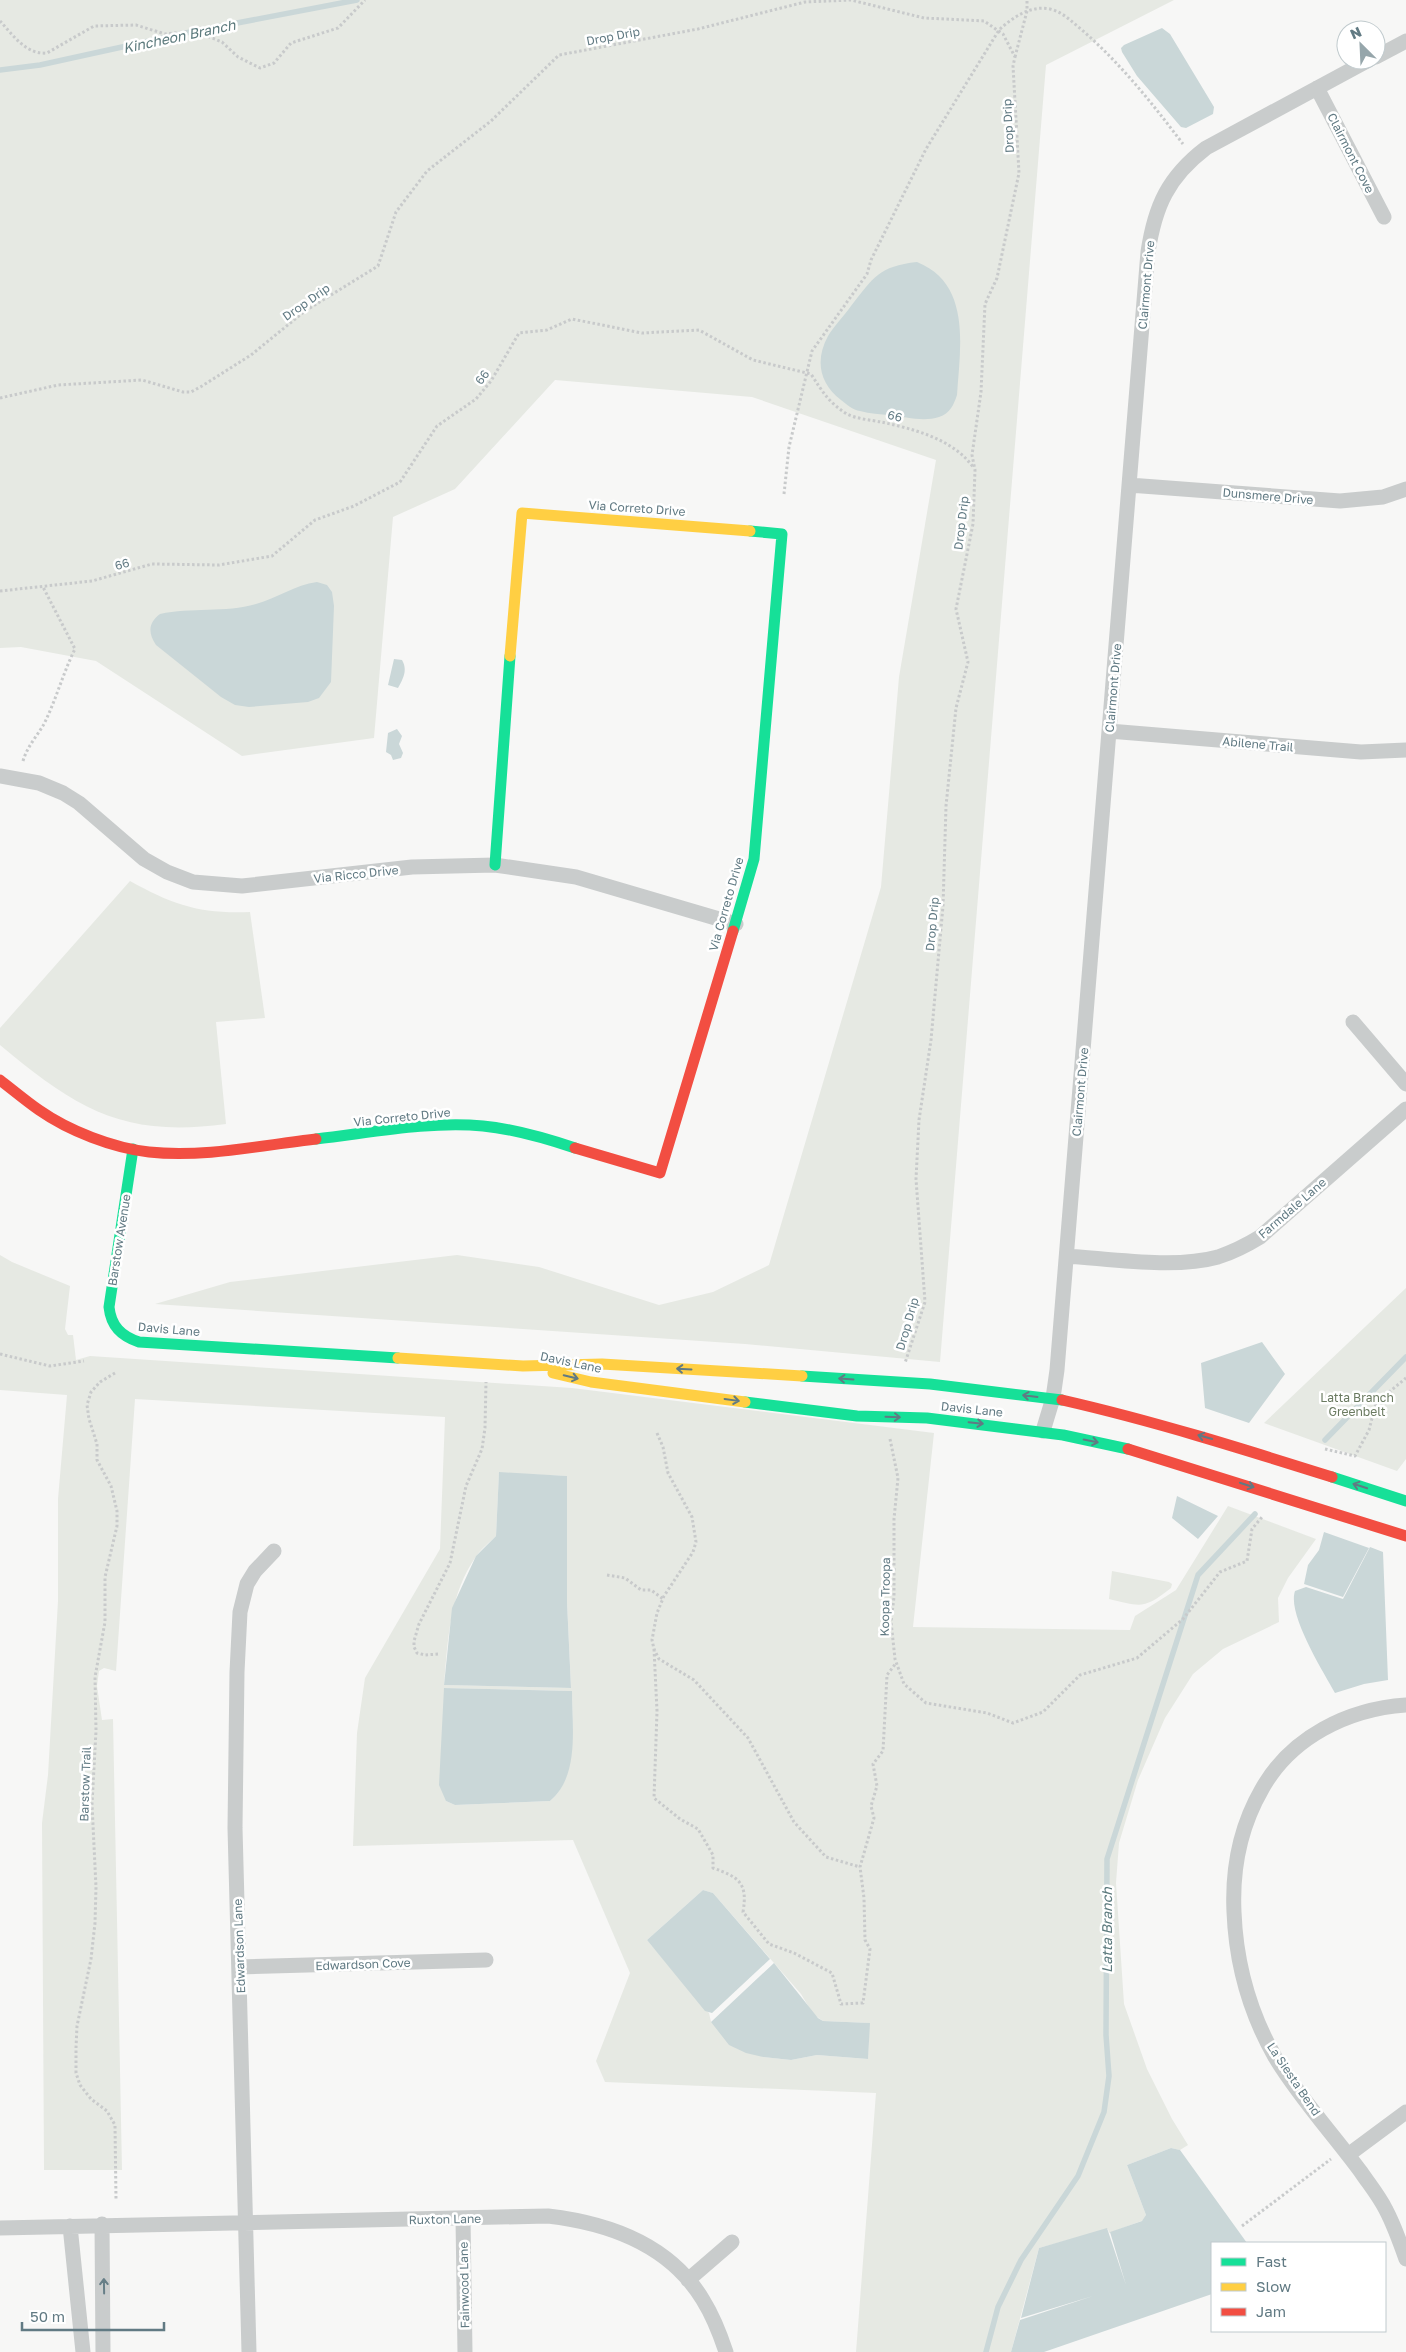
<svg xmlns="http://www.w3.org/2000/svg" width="1406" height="2352" viewBox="0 0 1406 2352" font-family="'Golos Text',sans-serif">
<rect width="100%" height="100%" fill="#f7f7f6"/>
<path fill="#e6e9e3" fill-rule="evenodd" d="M 0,0 L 1174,0 L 1046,65 L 940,1362 L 745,1344 L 155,1304 L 230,1282 L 457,1255 L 539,1267 L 659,1305 L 713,1292 L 769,1265 L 881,887 L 899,677 L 936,460 L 752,397 L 555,380 L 455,489 L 393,517 L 374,738 L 242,756 L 96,661 L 21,647 L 0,648 Z
M 130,881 C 173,905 200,914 250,912 L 265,1018 L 216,1022 L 226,1124 C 123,1138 77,1109 0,1045 L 0,1028 Z
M 0,1255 L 12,1262 L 70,1286 L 65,1329 L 68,1335 L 73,1335 L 76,1360 L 90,1356 L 572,1388 L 934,1433 L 913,1627 L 1130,1630 L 1135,1616 L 1176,1590 L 1228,1506 L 1316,1539 L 1288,1578 L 1278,1598 L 1279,1622 L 1223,1649 L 1193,1674 L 1165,1718 L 1138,1780 L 1119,1843 L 1116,1883 L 1124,2004 L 1147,2069 L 1172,2119 L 1188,2145 L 1180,2150 L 1171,2148 L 1127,2165 L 1146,2215 L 1144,2220 L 1109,2233 L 1108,2229 L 1039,2248 L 1011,2352 L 856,2352 L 876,2093 L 605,2082 L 596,2061 L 630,1973 L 573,1840 L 353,1846 L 357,1733 L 365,1678 L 440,1549 L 445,1417 L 135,1399 L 116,1671 L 104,1668 L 99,1671 L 97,1686 L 102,1720 L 113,1719 L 122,2170 L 44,2170 L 42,1823 L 48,1775 L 58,1601 L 58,1499 L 67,1395 L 0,1390 ZM 499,1473 L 567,1476 L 567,1602 L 571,1688 L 444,1685 C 448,1640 449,1594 477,1555 C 482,1548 490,1542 496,1536 ZM 444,1688 L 572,1691 C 572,1724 578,1778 550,1801 L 455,1805 L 446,1801 ZM 703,1890 L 713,1893 L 801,1994 L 813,2014 L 823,2021 L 869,2023 L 868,2059 L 817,2055 L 791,2060 L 763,2057 L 711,2022 L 709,2013 L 647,1940 Z
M 1406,1288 L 1406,1459 L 1397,1471 L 1264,1423 Z
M 1112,1571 L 1169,1582 L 1172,1584 L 1171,1588 C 1144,1609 1142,1607 1109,1599 Z"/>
<path fill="#cad7d8" d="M 1162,28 L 1170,34 L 1214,107 L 1213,114 L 1186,128 L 1181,127 L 1137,76 L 1122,52 L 1121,48 L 1124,45 Z
M 917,262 C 972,284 960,348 957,395 C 954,404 950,414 939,417 C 924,422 905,417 890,415 C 880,414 870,414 860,411 C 853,410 846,404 841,400 C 819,383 815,360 828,336 C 834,326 844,316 851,306 C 873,278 879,266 917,262 Z
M 317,582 L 327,585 L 332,592 L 334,606 L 331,682 L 319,698 L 308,702 L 249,707 L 235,705 L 221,697 L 156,645 C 148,633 148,623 160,614 C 191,607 225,613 256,604 C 277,598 295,585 317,582 Z
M 394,659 L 402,660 C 408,670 403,679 398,688 L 388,685 Z
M 397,729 L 402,736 L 399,744 L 403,753 L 401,758 L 393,760 L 391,755 L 386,752 L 388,733 Z
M 1262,1342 L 1285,1374 L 1249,1423 L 1205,1408 L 1201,1363 Z
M 499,1472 L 567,1476 L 567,1602 L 571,1688 L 444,1685 L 452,1608 L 476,1556 L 496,1536 Z
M 1177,1496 L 1218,1516 L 1198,1539 L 1172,1518 Z
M 1324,1532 L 1369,1548 L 1343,1597 L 1304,1584 L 1308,1565 L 1319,1550 Z
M 1370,1547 L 1383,1552 L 1388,1680 L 1364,1684 L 1335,1693 C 1323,1671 1287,1614 1295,1591 L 1306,1587 L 1343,1599 Z
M 444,1688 L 572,1691 C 572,1726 580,1776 550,1801 L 455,1805 L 446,1801 L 439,1785 Z
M 703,1890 L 713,1893 L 770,1959 L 712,2013 L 705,2011 L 647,1940 Z
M 774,1963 L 818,2018 L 823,2021 L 870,2023 L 868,2059 L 817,2055 L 791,2060 L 763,2057 L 746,2053 L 729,2045 L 711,2022 Z
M 1171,2148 L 1180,2150 L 1247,2243 L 1212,2243 L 1212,2294 L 1044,2352 L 1011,2352 L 1020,2320 L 1093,2296 L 1021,2318 L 1039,2248 L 1107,2228 L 1126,2285 L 1110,2232 L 1142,2221 L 1146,2215 L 1127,2165 Z"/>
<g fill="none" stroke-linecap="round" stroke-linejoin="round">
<path stroke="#cad7d8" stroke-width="5.5" d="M 0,70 L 40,65 L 195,31 L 357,0
M 1325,1440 L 1406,1357
M 986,2352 L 998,2307 L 1021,2260 L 1078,2176 L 1104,2112 L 1109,2076 L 1106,2035 L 1107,1859 L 1198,1575 L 1255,1514"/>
<path stroke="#c8cacb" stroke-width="3" stroke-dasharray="2.5 2.5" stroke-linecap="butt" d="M 0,21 C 13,35 26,55 47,53 L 94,26 L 136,25 L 165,34 L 195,31 L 222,42 L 238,57 L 260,68 L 274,63 L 291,43 L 338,28 L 365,0
M 1015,57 L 1027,11 L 1027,0
M 0,398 L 58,385 L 142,380 L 183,392 L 191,392 L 202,386 L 251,355 L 305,311 L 378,266 L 396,212 L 427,171 L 491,121 L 559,55 L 698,29 L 805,2 L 851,0 L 924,18 L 984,21 L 1003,34 L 1015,57 L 1013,66 L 1019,173 L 997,278 L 985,304 L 981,392 L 972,455 L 975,470 L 973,524 L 956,609 L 968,662 L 956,708 L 946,806 L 943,906 L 931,1040 L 919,1120 L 916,1179 L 925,1302 L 905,1363
M 784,494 L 789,447 L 812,351 L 867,274 L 871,260 L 926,149 L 999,30 C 1013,17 1031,5 1050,9 C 1063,12 1072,22 1082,30 C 1121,64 1152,103 1183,144
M 0,591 L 92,581 L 152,564 L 219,565 L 272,556 L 315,520 L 354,506 L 400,482 L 437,426 L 476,399 L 491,381 L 519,333 L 547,330 L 572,319 L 642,333 L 699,330 L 753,360 L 811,374 C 822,391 829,403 847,414 C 857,419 871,420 881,422 C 914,429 953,439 973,467
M 23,761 C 27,747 37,736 44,724 C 56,700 63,673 75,649 L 43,587
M 0,1354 L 50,1366 L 84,1361
M 115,1373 L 100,1382 L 91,1392 L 87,1405 L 89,1419 L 97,1444 L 97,1460 L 111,1486 L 117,1511 L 117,1526 L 105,1577 L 105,1622 L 95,1677 L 96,1731 L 92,1804 L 96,1887 L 95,1923 L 91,1959 L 77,2026 L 76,2048 L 76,2073 L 80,2085 L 91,2099 L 107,2111 L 115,2125 L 116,2200
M 657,1433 L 663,1447 L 668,1473 L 692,1517 L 696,1542 L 693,1552 L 664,1596 L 657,1613 L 652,1640 L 654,1649 L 659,1659 L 694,1680 L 748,1738 L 794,1822 L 826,1857 L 860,1867
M 890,1439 L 898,1478 L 894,1519 L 894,1597 L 891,1622 L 895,1659 L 904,1684 L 926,1703 L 987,1713 L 1013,1723 L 1043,1712 L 1080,1675 L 1137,1658 L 1183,1619 L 1220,1572 L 1247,1561 L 1252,1529 L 1262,1517
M 1325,1449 L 1355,1456 L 1369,1430 L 1376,1403 L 1406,1378
M 607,1575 L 625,1578 L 641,1590 L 651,1590 L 663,1599
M 654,1649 L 657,1711 L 654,1798 L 680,1819 L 698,1829 L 713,1855 L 713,1868 C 739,1877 748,1883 743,1912 L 769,1944 L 794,1953 L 832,1973 L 841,2004 L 863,2003 L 870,1949 L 865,1940 L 864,1898 L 860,1867 L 874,1818 L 871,1806 L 877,1786 L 873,1764 L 883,1751 L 887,1675 L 896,1663
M 438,1654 L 425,1655 L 417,1653 L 414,1647 L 414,1641 L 419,1624 L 450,1563 L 466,1486 L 482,1449 L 485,1428 L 486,1382
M 1242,2226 L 1331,2159"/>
<path stroke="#c9cccc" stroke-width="15" d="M 1376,57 L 1406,41
M 1317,88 L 1384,217
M 1129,485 L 1340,501 L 1383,497 L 1406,489
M 1109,731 L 1361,752 L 1406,750
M 0,776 L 39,783 L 63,793 L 79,803 L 144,859 L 167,872 L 193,882 L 242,886 L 412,867 L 495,865 L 576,877 L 736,924
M 1353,1022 L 1406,1084
M 1067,1256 C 1112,1259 1175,1269 1218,1257 C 1233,1252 1247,1245 1260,1237 L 1406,1109
M 1043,1431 L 1053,1398 L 1057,1370 L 1148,252 C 1155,206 1168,177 1206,148 L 1369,60
M 1406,1705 C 1348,1709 1291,1737 1262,1789 C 1240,1827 1232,1869 1234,1912 C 1236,1963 1250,2013 1275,2057 C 1299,2097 1333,2134 1361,2172 C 1369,2184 1379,2196 1386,2210 C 1394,2225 1400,2242 1406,2259
M 239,1967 L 486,1960
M 1348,2155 L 1406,2112
M 463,2219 L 465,2352
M 102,2224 L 103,2352
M 70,2226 L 83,2352
M 0,2228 L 548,2216 C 608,2223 670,2245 703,2300 C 713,2316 720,2334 726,2352
M 688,2280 L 732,2242
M 249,2352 L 235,1828 L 237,1672 L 240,1612 L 247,1584 L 255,1571 L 274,1551"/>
<path stroke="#16e098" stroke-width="11" d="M 495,865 L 510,656
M 733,931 L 754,859 L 782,534 L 750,531
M 316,1139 C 370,1133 428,1121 483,1126 C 515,1129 545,1138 575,1148
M 133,1149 L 109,1307 C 111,1326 121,1336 139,1342 L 398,1358
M 802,1376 L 930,1384 L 1062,1400
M 745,1402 L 857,1416 L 927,1418 L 1063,1435 L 1128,1449
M 1332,1477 L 1406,1501"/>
<path stroke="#ffcf43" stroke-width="11" d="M 510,656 L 522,513 L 750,531
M 398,1358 L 523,1366 L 602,1364 L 802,1376
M 553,1373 L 591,1382 L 745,1402"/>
<path stroke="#f24e42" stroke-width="11" d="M 0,1080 C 13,1090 26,1101 39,1110 C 69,1131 113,1148 149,1152 C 204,1158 262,1145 316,1139
M 575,1148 L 660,1173 L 733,931
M 1062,1400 C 1154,1421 1243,1449 1332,1477
M 1128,1449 L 1406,1536"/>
</g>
<defs><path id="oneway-shaft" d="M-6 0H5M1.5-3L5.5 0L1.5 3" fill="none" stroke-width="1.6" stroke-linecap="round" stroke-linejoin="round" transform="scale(1.25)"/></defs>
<g stroke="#617a83">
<use href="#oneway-shaft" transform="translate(684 1369) rotate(-177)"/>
<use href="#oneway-shaft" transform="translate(571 1377) rotate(13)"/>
<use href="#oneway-shaft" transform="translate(846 1379) rotate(-176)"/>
<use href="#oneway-shaft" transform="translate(1030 1396) rotate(-173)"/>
<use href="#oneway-shaft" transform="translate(732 1400) rotate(8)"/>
<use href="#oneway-shaft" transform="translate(893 1417) rotate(2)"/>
<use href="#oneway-shaft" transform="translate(976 1423) rotate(6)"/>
<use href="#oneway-shaft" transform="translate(1205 1437) rotate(-164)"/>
<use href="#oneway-shaft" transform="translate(1091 1441) rotate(11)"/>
<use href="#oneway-shaft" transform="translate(1247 1485) rotate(18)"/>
<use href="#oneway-shaft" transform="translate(1360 1486) rotate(-162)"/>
</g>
<use stroke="#667e87" href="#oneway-shaft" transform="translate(104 2286) rotate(-91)"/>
<g text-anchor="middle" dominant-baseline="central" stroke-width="5" stroke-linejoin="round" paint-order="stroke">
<g font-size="12" fill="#617a83" stroke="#fff">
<text transform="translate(613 36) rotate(-11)">Drop Drip</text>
<text transform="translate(1008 126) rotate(-93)">Drop Drip</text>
<text transform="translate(1351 153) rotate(63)">Clairmont Cove</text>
<text transform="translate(1146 285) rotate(-85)">Clairmont Drive</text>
<text transform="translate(306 302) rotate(-35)">Drop Drip</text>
<text transform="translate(482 377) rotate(-54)">66</text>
<text transform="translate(895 416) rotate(14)">66</text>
<text transform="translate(1268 496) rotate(5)">Dunsmere Drive</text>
<text transform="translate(637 508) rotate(4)">Via Correto Drive</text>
<text transform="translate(961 523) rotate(-83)">Drop Drip</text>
<text transform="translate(122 564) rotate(-16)">66</text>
<text transform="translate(1113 688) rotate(-85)">Clairmont Drive</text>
<text transform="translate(1258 744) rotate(5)">Abilene Trail</text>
<text transform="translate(356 874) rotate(-6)">Via Ricco Drive</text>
<text transform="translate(726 904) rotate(-74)">Via Correto Drive</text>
<text transform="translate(932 924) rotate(-85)">Drop Drip</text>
<text transform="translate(1080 1092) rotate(-85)">Clairmont Drive</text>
<text transform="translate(402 1117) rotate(-6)">Via Correto Drive</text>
<text transform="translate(1292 1208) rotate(-41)">Farmdale Lane</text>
<text transform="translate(119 1240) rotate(-81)">Barstow Avenue</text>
<text transform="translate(907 1324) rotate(-74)">Drop Drip</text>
<text transform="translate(169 1329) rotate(5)">Davis Lane</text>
<text transform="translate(571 1362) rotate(12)">Davis Lane</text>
<text transform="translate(972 1409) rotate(6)">Davis Lane</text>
<text transform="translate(885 1597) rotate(-89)">Koopa Troopa</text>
<text transform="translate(85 1784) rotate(-88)">Barstow Trail</text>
<text transform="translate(239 1946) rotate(-92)">Edwardson Lane</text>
<text transform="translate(363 1964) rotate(-2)">Edwardson Cove</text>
<text transform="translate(1294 2079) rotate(56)">La Siesta Bend</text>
<text transform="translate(445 2219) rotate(-1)">Ruxton Lane</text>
<text transform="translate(464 2285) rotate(-91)">Fainwood Lane</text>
</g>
<g font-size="12" fill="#6a7a60" stroke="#fff">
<text x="1357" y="1397">Latta Branch<tspan x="1357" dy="14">Greenbelt</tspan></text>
</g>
<g font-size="14" font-style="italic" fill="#5c7a7d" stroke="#fff">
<text transform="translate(179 36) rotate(-12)">Kincheon Branch</text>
<text transform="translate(1106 1930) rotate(-90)">Latta Branch</text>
</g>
</g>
<rect x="1211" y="2242" width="175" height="90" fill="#ffffff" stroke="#c0cacd"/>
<rect x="1221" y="2258" width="25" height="8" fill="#16e098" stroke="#c0cacd"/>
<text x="1256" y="2267" font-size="15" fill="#617a83">Fast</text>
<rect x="1221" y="2283" width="25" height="8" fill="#ffcf43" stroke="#c0cacd"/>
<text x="1256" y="2292" font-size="15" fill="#617a83">Slow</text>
<rect x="1221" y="2308" width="25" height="8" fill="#f24e42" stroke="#c0cacd"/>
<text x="1256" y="2317" font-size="15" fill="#617a83">Jam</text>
<g transform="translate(1361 45) rotate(336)"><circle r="24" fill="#ffffff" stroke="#c0cacd"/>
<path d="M0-4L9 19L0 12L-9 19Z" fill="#96a6ab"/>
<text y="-8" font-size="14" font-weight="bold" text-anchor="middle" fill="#617a83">N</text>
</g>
<path d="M22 2322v8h142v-8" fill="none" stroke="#617a83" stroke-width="2.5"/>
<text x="30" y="2322" font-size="15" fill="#617a83" stroke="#ffffff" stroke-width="4" paint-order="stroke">50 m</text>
</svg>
